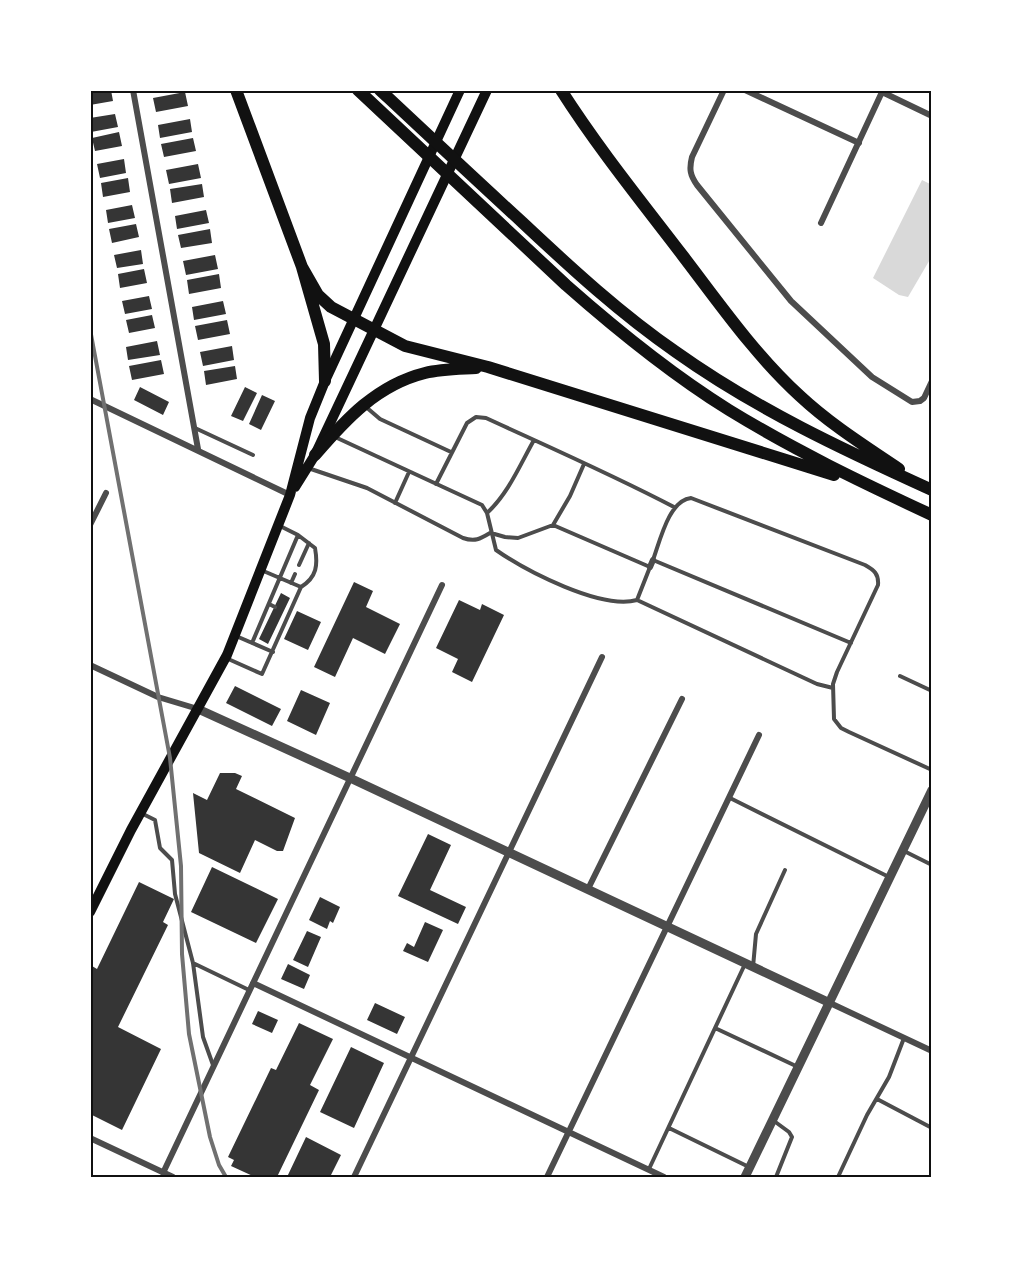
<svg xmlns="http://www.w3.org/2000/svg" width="1022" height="1267" viewBox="0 0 1022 1267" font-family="'Alegreya Sans',sans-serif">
<rect width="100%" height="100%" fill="#fff"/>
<path fill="#d9d9d9" d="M 922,180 L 932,185 L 932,256 L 908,297 L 899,295 L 873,278 Z"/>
<path fill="#353535" d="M 111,90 L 113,101 L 90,105 L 90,91 Z
M 185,92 L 188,106 L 156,112 L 153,98 Z
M 115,114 L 118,127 L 91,132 L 90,118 Z
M 190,119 L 192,132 L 160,138 L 158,125 Z
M 119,132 L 122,146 L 95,151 L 92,138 Z
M 193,138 L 196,151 L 164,157 L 161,144 Z
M 124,159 L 126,173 L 100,178 L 97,164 Z
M 198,164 L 201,178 L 169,184 L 166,170 Z
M 128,178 L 130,192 L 103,197 L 101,183 Z
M 202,184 L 204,197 L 172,203 L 170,189 Z
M 132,205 L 135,218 L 108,223 L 106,210 Z
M 206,210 L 209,223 L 177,229 L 175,216 Z
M 136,224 L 139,237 L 112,243 L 109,229 Z
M 210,229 L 212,243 L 181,248 L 178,235 Z
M 141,250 L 143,264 L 117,268 L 114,255 Z
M 215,255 L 218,269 L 186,275 L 183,261 Z
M 144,269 L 147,283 L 120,288 L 118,274 Z
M 219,274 L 221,288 L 189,294 L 187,280 Z
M 149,296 L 152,309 L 125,314 L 122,301 Z
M 223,301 L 226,314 L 194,320 L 192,307 Z
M 152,315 L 155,328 L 129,333 L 126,320 Z
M 227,320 L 230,334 L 198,340 L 195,326 Z
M 157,341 L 160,355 L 128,360 L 126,347 Z
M 232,346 L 234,360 L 203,366 L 200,352 Z
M 161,360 L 164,374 L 132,380 L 129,366 Z
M 235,366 L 237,379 L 206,385 L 204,371 Z
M 140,387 L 169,402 L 163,415 L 134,400 Z
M 245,387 L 257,393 L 243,421 L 231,416 Z
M 262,395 L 275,401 L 261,430 L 249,424 Z
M 354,582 L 373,591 L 366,607 L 400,624 L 385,654 L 353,638 L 335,677 L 314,667 Z
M 281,593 L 290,598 L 268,644 L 259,639 Z
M 459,600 L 480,610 L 482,604 L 504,615 L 472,682 L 452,672 L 458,659 L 436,648 Z
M 297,611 L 321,622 L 308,650 L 284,639 Z
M 235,686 L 281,709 L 272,726 L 226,703 Z
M 301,690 L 330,703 L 316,735 L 287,721 Z
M 220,773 L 235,773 L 242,776 L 236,789 L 295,818 L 283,851 L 277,851 L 255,840 L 240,873 L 199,853 L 193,793 L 207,800 Z
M 428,834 L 451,845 L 430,890 L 466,907 L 458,924 L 398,896 Z
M 212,867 L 278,899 L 256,943 L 191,912 Z
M 139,882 L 174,899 L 163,922 L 168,925 L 118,1027 L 161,1049 L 122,1130 L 90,1114 L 90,969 L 92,966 L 97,969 Z
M 320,897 L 340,907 L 333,923 L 330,921 L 327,929 L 309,920 Z
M 425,922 L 443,930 L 428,962 L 403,951 L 407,943 L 414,947 Z
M 307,931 L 321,937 L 308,967 L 293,960 Z
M 288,964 L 310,975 L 304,989 L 281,979 Z
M 375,1003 L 405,1017 L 397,1034 L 367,1020 Z
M 258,1011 L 278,1020 L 272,1033 L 252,1024 Z
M 299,1023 L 333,1039 L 310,1085 L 319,1090 L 277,1177 L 255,1177 L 231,1166 L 234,1160 L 228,1157 L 271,1068 L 276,1070 Z
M 351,1047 L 384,1063 L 354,1128 L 320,1112 Z
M 306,1137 L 341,1155 L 330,1177 L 287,1177 Z"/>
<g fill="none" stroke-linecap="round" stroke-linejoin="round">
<path stroke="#4c4c4c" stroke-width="4" d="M 366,407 L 380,419 L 451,452
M 195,428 L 253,455
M 335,437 L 482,505 L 487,513 L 496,550 C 526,571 601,610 637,600 L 817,684 L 833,688
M 308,468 L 367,488 L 463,538 C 475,542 480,539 490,533
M 436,484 L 467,423 L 476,417 L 486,418 C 549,447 613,475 674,507
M 395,503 L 409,472
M 487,513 C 508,494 520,465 534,440
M 553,525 L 650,567 L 637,600
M 491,533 L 505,537 L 518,538 L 553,525 L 570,496 L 584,464
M 298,535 L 315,548 C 318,565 317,577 301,587
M 299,565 L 309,543
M 291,583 L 295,574
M 269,604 L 275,607
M 236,636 L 273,652
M 252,643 L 298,535 L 280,526
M 851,643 L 653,560 C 660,541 669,500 691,498 L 865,565 C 874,570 879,574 878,585 L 837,672 L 833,684 L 834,719 L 841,728 L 849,732 L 932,770
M 226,658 L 262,674 L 301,587 L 261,570
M 900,676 L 932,691
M 730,798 L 889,877
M 141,813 L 155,820 L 160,848 L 172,860 L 175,894 L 193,963 L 203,1037 L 213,1065
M 904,851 L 932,865
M 193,963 L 249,990
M 753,967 L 756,934 L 785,870
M 715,1028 L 798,1067
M 877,1099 L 932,1128
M 774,1121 L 789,1132 L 792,1137 L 776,1177
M 669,1128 L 749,1167
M 649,1169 L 745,964
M 838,1177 L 867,1115 L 889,1077 L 904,1038"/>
<path stroke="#4c4c4c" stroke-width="6" d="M 133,90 L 198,449
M 724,90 L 692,157 C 689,169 690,175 697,185 L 791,301 L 872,377 L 912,402 L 920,401 L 924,398 L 932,381
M 745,90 L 859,143
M 821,223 L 882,92 L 932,116
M 90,399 L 290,495
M 90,525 L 106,493
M 650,567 L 653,560
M 90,665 L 158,697 L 198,709
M 588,889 L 682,699
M 253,983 L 664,1177
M 830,1003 L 932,1051
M 90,1138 L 173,1177
M 163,1173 L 442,585
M 354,1177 L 602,657
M 547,1177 L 759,735"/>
<path stroke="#4c4c4c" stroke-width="9" d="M 198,709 L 350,778 L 830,1003
M 745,1177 L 932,790"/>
<path stroke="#111" stroke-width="10" d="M 295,487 L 315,455 L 487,90
M 90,912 L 131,830 L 227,655 L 290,495 L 310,418 L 325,381 L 460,90"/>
<path stroke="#111" stroke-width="12" d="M 236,90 L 302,267 L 324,344 L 325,381
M 358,90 L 566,285 C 617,330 671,374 729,410 C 794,450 863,483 932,515
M 380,90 C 427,134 475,179 523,223 C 572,269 621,314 676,352 C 756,409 844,450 932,490
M 561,90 C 598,148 641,201 683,256 C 719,303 755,355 800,396 C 830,424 865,446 899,469
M 302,267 L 318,295 L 331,307 L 405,346 L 488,367 L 834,475
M 315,455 C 346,419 377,385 425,373 C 441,369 459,369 476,368"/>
<path stroke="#707070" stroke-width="4" d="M 90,329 L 170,758 L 181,866 L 182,954 L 189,1034 L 210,1137 L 219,1165 L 226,1177"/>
</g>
<rect width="1022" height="1267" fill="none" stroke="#ffffff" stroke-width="183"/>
<rect x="92" y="92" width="838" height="1084" fill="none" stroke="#111" stroke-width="2"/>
</svg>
